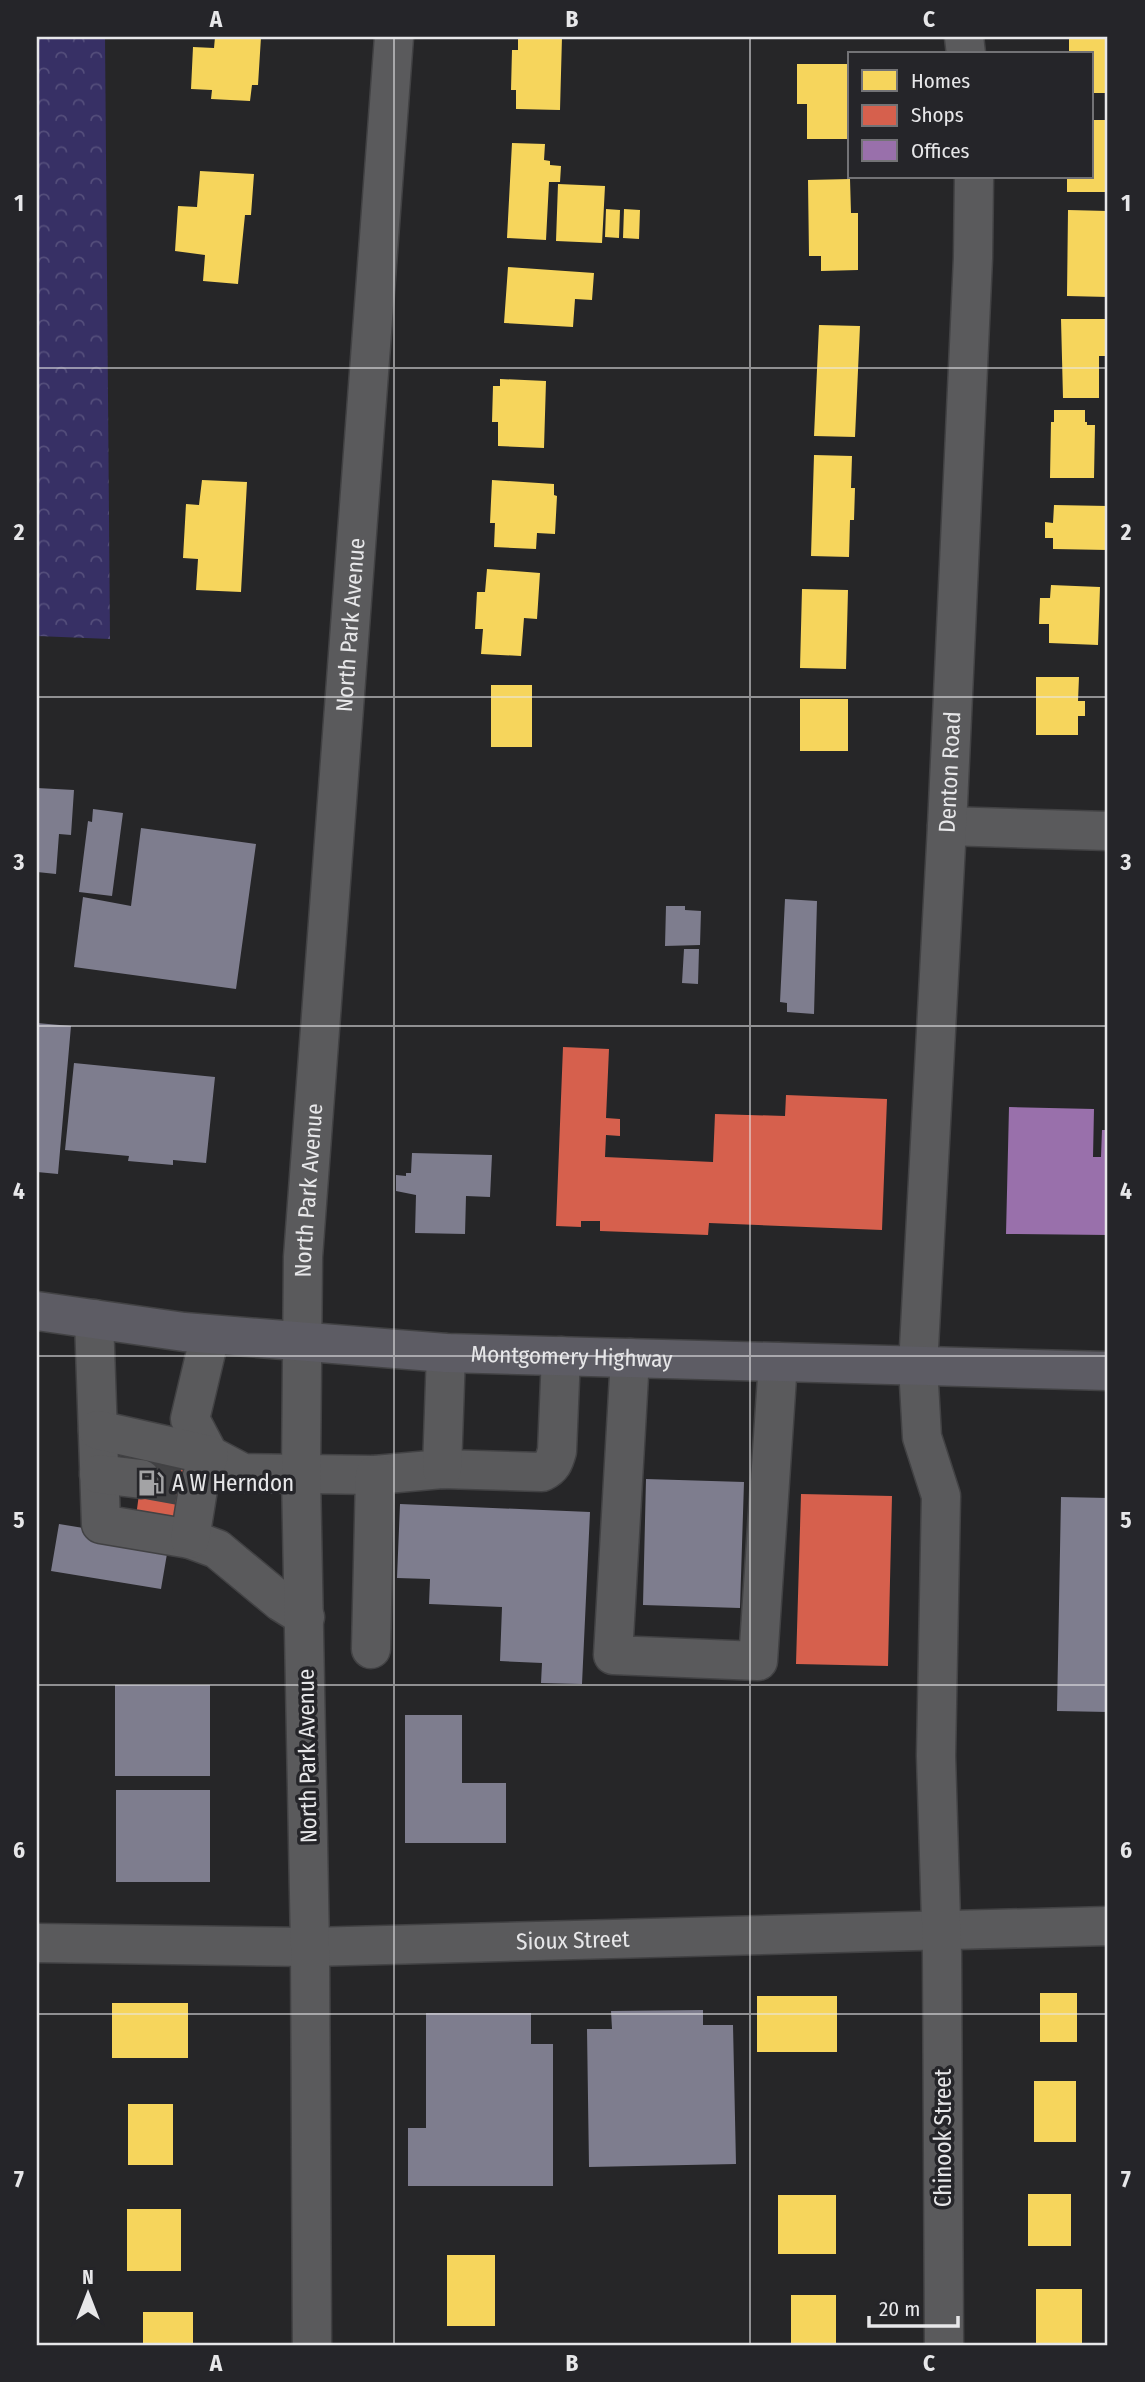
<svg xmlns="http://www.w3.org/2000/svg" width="1145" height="2382" viewBox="0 0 1145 2382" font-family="'Fira Sans Condensed',sans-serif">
<defs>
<pattern id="forest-crowns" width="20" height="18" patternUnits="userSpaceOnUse" patternTransform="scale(1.75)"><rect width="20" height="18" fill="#373065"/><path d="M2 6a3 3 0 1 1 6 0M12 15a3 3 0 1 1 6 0" fill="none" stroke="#544e7b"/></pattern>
</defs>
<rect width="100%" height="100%" fill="#262628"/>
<path fill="url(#forest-crowns)" d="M 37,37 L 105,37 L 110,639 L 37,636 Z"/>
<path fill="#f6d55c" d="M 215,37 L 261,37 L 258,85 L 252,85 L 250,101 L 211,99 L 212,90 L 191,89 L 193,47 L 214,48 Z
M 518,37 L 562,37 L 560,110 L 516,109 L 516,90 L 511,90 L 512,50 L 518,50 Z
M 1069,37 L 1108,37 L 1108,93 L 1091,93 L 1091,54 L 1069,54 Z
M 797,64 L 849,64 L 849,139 L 807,139 L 807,104 L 797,104 Z
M 1091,120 L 1108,120 L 1108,192 L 1067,192 L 1067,177 L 1091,177 Z
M 512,143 L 545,144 L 544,160 L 550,161 L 550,165 L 561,166 L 560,182 L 549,182 L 546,240 L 507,238 Z
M 200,171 L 254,174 L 251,215 L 245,215 L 238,284 L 203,281 L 205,255 L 175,251 L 178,206 L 197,207 Z
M 850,179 L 851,213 L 858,213 L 858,270 L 821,271 L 821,256 L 809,256 L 808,180 Z
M 558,184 L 605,186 L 602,243 L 556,241 Z
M 606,209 L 620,210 L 619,238 L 605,237 Z
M 624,209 L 640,210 L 639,239 L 623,238 Z
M 1068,210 L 1108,211 L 1108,297 L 1067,296 Z
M 508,267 L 594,273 L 592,300 L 575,299 L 573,327 L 504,323 Z
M 1061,319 L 1108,319 L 1108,356 L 1099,356 L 1099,398 L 1063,398 Z
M 819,325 L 860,326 L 855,437 L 814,436 Z
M 500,379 L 546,381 L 544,448 L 498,446 L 498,422 L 492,422 L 493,386 L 500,386 Z
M 1054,410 L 1085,410 L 1085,422 L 1087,422 L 1087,425 L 1095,425 L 1094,478 L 1050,478 L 1051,422 L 1054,422 Z
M 814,455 L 852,456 L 851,488 L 855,488 L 854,520 L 850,520 L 849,557 L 811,556 Z
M 202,480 L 247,482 L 241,592 L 196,590 L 198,559 L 183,558 L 186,504 L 199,505 Z
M 492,480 L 554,484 L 554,495 L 557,496 L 555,534 L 537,533 L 536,549 L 494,547 L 495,523 L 490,523 Z
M 1054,505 L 1108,506 L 1108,550 L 1053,549 L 1053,538 L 1045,538 L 1045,522 L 1053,523 Z
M 487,569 L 540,573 L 537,619 L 524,618 L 521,656 L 481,654 L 483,629 L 475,629 L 477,592 L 485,592 Z
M 1051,585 L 1100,587 L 1098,645 L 1049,643 L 1049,624 L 1039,624 L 1040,598 L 1050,598 Z
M 802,589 L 848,590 L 846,669 L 800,668 Z
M 1036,677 L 1079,677 L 1078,701 L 1085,701 L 1085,716 L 1078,716 L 1078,735 L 1036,735 Z
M 491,685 L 532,685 L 532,747 L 491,747 Z
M 800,699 L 848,699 L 848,751 L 800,751 Z
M 1040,1993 L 1077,1993 L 1077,2042 L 1040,2042 Z
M 757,1996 L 837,1996 L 837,2052 L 757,2052 Z
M 112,2003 L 188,2003 L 188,2058 L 112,2058 Z
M 1034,2081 L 1076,2081 L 1076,2142 L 1034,2142 Z
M 128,2104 L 173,2104 L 173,2165 L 128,2165 Z
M 1028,2194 L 1071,2194 L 1071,2246 L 1028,2246 Z
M 778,2195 L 836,2195 L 836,2254 L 778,2254 Z
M 127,2209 L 181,2209 L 181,2271 L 127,2271 Z
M 447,2255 L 495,2255 L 495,2326 L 447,2326 Z
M 1036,2289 L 1082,2289 L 1082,2344 L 1036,2344 Z
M 791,2295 L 836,2295 L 836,2345 L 791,2345 Z
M 143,2312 L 193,2312 L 193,2345 L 143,2345 Z"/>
<path fill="#d6604d" d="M 563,1047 L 609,1049 L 606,1118 L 620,1119 L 620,1136 L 606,1135 L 605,1157 L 713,1162 L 715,1114 L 785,1116 L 786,1095 L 887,1099 L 882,1230 L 709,1223 L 708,1235 L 600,1231 L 600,1221 L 581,1221 L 581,1227 L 556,1226 Z
M 145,1449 L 189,1455 L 179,1530 L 135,1524 Z
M 801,1494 L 892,1496 L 888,1666 L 796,1664 Z"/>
<path fill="#9970ab" d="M 1009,1107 L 1094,1109 L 1093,1157 L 1101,1157 L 1102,1130 L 1108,1130 L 1108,1235 L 1006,1234 Z"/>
<path fill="#7e7d8e" d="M 37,788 L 74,790 L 71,835 L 59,834 L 56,874 L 37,872 Z
M 93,809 L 123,813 L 112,896 L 79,892 L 88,821 L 92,822 Z
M 141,828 L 256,844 L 236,989 L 74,967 L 83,897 L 131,906 Z
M 785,899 L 817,901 L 814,1014 L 787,1012 L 787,1003 L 780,1002 Z
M 666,906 L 685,906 L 685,910 L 701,911 L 700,945 L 665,946 Z
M 684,949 L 699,949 L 698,984 L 682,983 Z
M 37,1023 L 71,1026 L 58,1174 L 37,1172 Z
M 74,1063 L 215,1077 L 206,1163 L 173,1160 L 173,1165 L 128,1161 L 129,1156 L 65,1150 Z
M 412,1153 L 492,1155 L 490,1197 L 466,1196 L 465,1234 L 415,1233 L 416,1195 L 396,1191 L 396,1175 L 406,1176 L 406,1173 L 411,1173 Z
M 646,1479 L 744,1482 L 740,1608 L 643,1605 Z
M 1061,1497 L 1108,1498 L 1108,1712 L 1057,1711 Z
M 400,1504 L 590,1512 L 582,1684 L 541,1683 L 542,1663 L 500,1661 L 502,1607 L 429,1604 L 430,1579 L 397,1578 Z
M 59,1524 L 169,1542 L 161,1589 L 51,1571 Z
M 115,1685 L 210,1685 L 210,1776 L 115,1776 Z
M 405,1715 L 462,1715 L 462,1783 L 506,1783 L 506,1843 L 405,1843 Z
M 116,1790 L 210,1790 L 210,1882 L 116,1882 Z
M 703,2010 L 703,2025 L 733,2025 L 736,2164 L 589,2167 L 587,2029 L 612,2029 L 611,2011 Z
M 426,2013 L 531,2013 L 531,2044 L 553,2044 L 553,2186 L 408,2186 L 408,2128 L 426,2128 Z"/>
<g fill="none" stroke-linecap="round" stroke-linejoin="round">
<path stroke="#434345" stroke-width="38" stroke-dasharray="38 19" stroke-linecap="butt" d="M 141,1479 L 185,1487"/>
<g stroke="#424244" stroke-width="41">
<g id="minor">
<path d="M 964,37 L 966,54"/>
<path d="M 947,826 L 1108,831"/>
<path d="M 94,1319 L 101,1524 L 190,1539 L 217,1549 L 281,1602 L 305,1617"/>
<path d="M 210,1335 L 190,1419 L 209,1455 L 243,1473 L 375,1475 L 442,1469 L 542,1472 C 552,1467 554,1462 557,1451 L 561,1356"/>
<path d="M 630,1358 L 613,1655 L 758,1661 L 778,1362"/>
<path d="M 98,1430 L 209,1455 L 198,1489 L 190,1539"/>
<path d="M 442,1469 L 446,1353"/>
<path d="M 99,1474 L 141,1479"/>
<path d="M 371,1649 L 375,1475"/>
<path id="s1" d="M 37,1943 L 310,1947 L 1108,1926"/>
<path id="s2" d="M 312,2345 L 310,1947 L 301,1474 L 303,1257 L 394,37"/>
<path id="s3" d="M 944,2345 L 942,1954 L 936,1756 L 941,1496 L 922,1437 L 918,1366 L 947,826 L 973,258 L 974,177"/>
</g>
</g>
<g stroke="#424244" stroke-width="41">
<g id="major">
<path id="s4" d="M 37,1311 L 184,1332 L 446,1353 L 1108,1371"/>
</g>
</g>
<use href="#minor" stroke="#5a5a5c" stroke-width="38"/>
<use href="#major" stroke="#5d5c64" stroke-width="38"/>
</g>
<path fill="none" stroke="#e7e7e9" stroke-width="2" stroke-opacity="0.55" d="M 394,37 L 394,2345M 750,37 L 750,2345M 37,368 L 1108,368M 37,697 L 1108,697M 37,1026 L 1108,1026M 37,1356 L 1108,1356M 37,1685 L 1108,1685M 37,2014 L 1108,2014"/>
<defs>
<g id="fuel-bare" transform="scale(2.1)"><path d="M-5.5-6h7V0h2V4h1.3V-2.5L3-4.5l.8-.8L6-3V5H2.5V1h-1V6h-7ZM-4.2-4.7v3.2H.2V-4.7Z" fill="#a3a3a5" stroke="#252529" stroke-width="2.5" paint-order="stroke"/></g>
</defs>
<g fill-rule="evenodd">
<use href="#fuel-bare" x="151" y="1483"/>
</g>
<g text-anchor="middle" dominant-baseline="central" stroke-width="7" stroke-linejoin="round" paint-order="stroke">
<g font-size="23" fill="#e7e7e9" stroke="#252529">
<text stroke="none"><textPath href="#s2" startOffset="1722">North Park Avenue</textPath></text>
<text stroke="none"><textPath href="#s3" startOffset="1577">Denton Road</textPath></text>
<text stroke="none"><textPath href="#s2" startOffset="1155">North Park Avenue</textPath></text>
<text stroke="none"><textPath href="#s4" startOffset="537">Montgomery Highway</textPath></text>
<text transform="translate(307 1756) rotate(-91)">North Park Avenue</text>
<text stroke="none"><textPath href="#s1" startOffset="536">Sioux Street</textPath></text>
<text transform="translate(943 2138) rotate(-90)">Chinook Street</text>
</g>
<g font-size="23" fill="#e7e7e9" stroke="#252529" text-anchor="start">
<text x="172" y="1483">A W Herndon</text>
</g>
</g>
<rect width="1145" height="2382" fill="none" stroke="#252529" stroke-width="77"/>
<rect x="848" y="52" width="245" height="126" fill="#252529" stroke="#737376" stroke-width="2"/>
<rect x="862" y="70" width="35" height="21" fill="#f6d55c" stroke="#737376" stroke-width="2"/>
<text x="911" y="88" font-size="21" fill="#e7e7e9">Homes</text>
<rect x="862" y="105" width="35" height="21" fill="#d6604d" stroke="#737376" stroke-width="2"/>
<text x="911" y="122" font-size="21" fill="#e7e7e9">Shops</text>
<rect x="862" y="140" width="35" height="21" fill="#9970ab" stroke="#737376" stroke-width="2"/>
<text x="911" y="158" font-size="21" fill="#e7e7e9">Offices</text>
<g transform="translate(88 2294)" stroke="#252529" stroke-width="5" paint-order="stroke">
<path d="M0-5L12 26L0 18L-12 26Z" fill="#e7e7e9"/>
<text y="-10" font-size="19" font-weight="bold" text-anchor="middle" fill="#e7e7e9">N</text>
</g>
<path d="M869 2316v10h89v-10" fill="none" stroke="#e7e7e9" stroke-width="3.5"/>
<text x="879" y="2316" font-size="21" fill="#e7e7e9" stroke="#252529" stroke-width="5" paint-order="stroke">20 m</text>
<rect x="38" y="38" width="1068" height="2306" fill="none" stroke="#e7e7e9" stroke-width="2.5"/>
<g font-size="23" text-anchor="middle" font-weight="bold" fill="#e7e7e9">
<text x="216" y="27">A</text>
<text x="572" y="27">B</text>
<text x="929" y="27">C</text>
<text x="19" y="211">1</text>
<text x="1126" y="211">1</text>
<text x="19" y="540">2</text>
<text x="1126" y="540">2</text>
<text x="19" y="870">3</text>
<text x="1126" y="870">3</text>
<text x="19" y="1199">4</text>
<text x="1126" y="1199">4</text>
<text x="19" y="1528">5</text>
<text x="1126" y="1528">5</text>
<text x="19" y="1858">6</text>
<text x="1126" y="1858">6</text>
<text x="19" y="2187">7</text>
<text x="1126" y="2187">7</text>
<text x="216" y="2371">A</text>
<text x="572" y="2371">B</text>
<text x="929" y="2371">C</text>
</g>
</svg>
